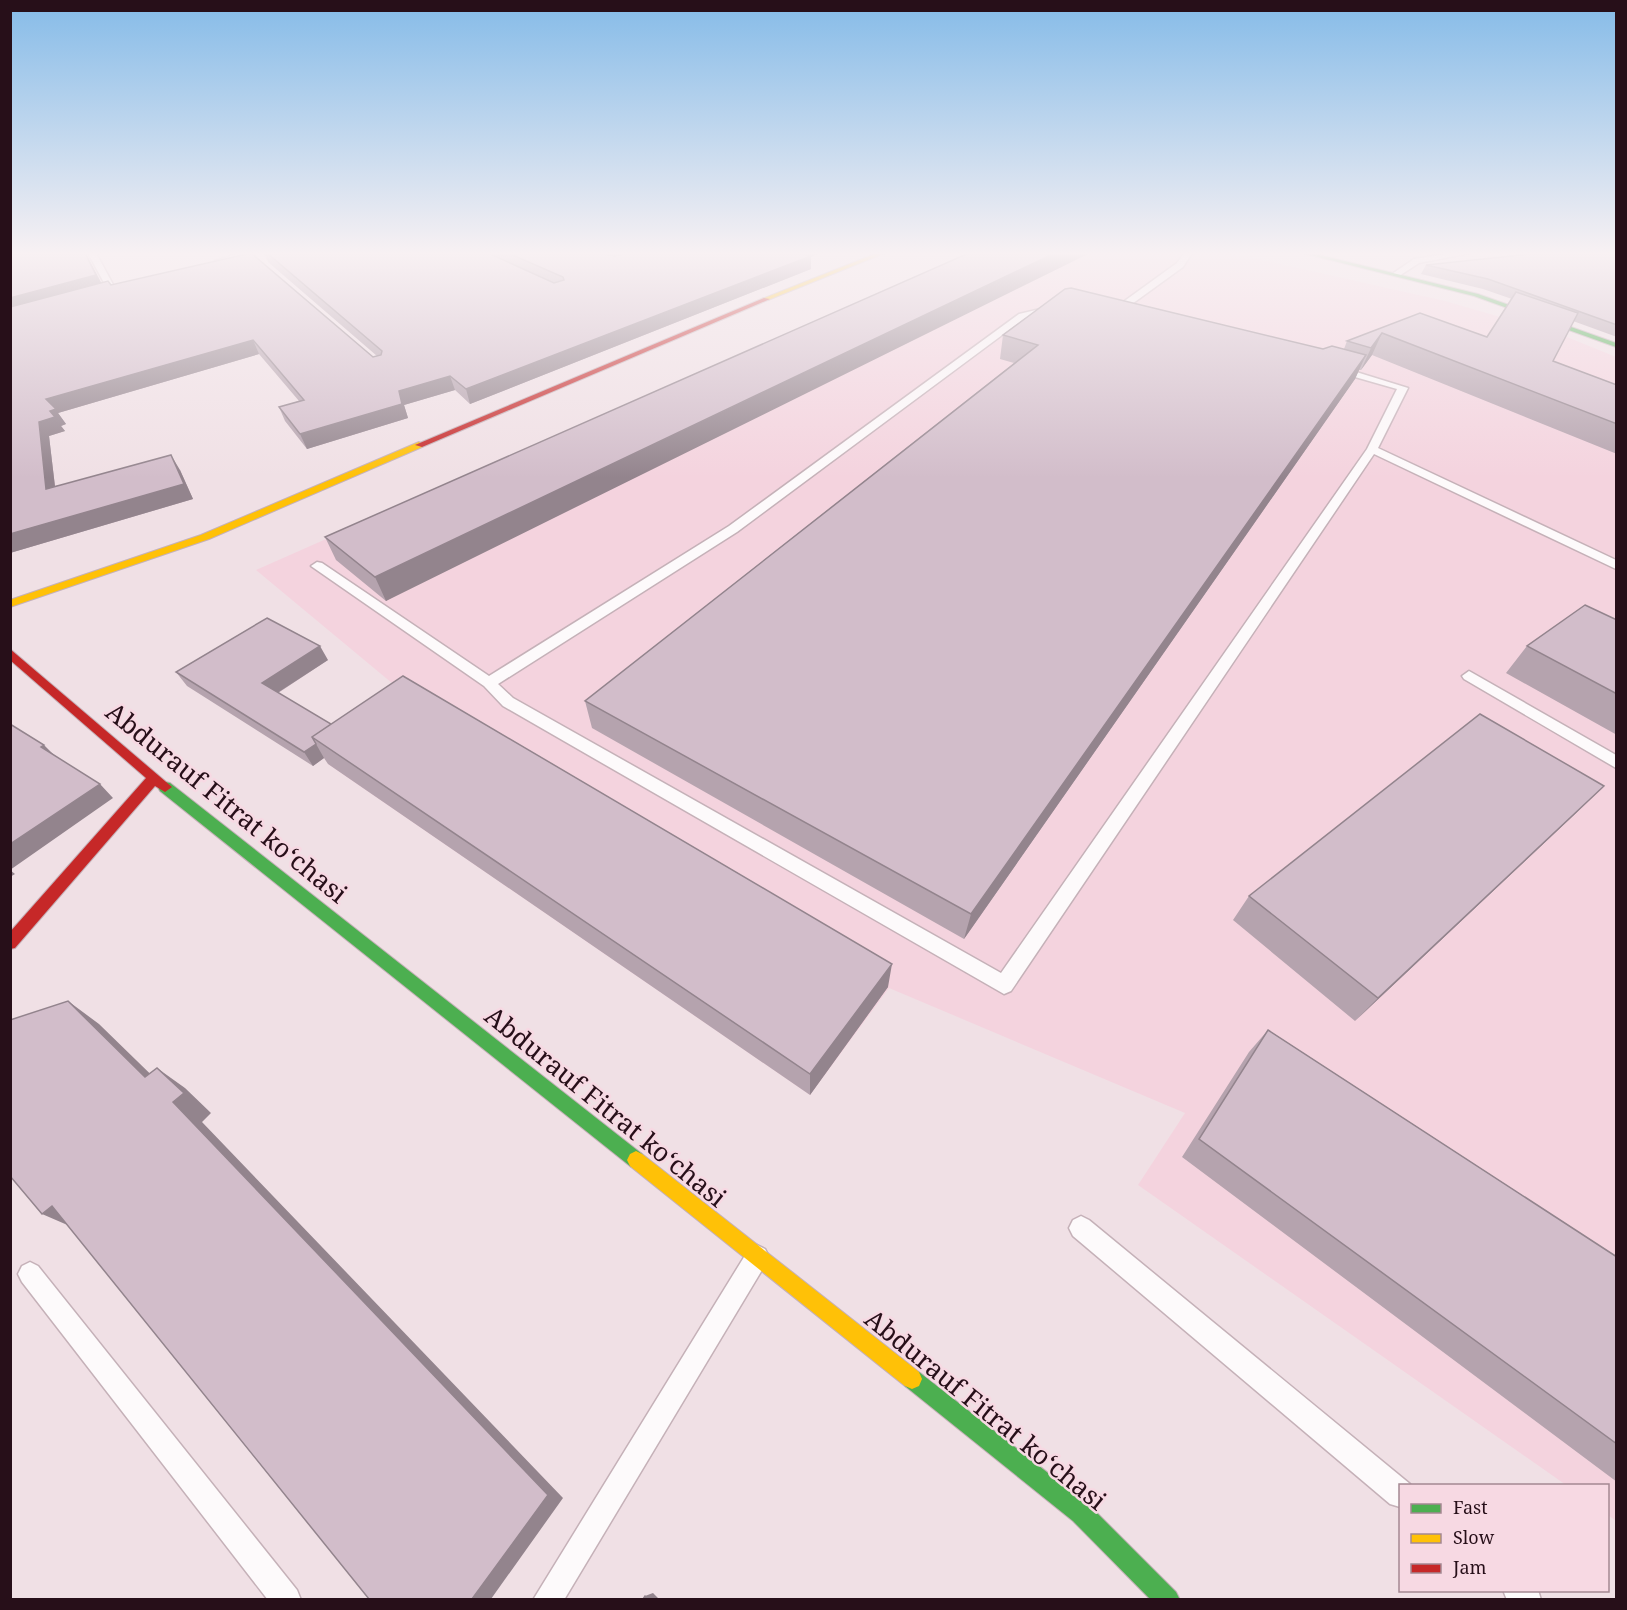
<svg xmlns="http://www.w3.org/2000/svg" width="1627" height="1610" viewBox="0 0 1627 1610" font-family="'Noto Serif',serif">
<rect width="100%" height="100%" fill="#f0e0e5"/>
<path fill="#f4d3de" d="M 973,253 L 1231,253 L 1445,301 L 1562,335 L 1616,357 L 1616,1521 L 1608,1515 L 1608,1486 L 1566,1485 L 1138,1185 L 1185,1113 L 889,988 L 810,1095 L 328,764 L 416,703 L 256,570 Z"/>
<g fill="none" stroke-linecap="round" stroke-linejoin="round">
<g stroke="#c5b1b8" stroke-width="3">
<path id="lane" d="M 88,253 L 96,253 L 116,290 L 115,292 L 109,292 Z
M 240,253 L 252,253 L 219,263 L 215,261 Z
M 1184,253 L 1192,253 L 1183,267 L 1125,309 L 1119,309 L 1119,305 L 1177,263 Z
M 1453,253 L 1470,253 L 1419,263 L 1399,276 L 1392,274 L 1414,259 Z
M 1053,306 L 1056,307 L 1056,311 L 1025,318 L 737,532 L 498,684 L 513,698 L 1001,973 L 1367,449 L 1397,389 L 1334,371 L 1334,367 L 1340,367 L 1408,388 L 1378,448 L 1616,560 L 1616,569 L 1374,454 L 1011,991 L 1004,994 L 503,706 L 484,686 L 311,566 L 317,562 L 322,563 L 489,676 L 729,526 L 1019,314 Z
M 1469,671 L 1616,755 L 1616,768 L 1464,679 L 1462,676 Z
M 1081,1216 L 1089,1220 L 1410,1484 L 1400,1486 L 1400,1507 L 1390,1504 L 1073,1236 L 1069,1228 L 1073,1220 Z
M 757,1245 L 765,1249 L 769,1257 L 765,1265 L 564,1600 L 533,1600 L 749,1249 Z
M 30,1262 L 38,1266 L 297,1590 L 301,1600 L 268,1600 L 22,1282 L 18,1274 L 22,1266 Z
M 1503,1590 L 1538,1590 L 1541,1600 L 1507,1600 Z"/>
</g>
<g stroke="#c5b1b8" stroke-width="2">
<path id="fast" d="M 1302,253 L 1312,253 L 1478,294 L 1616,343 L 1616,347 L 1474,296 Z
M 165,782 L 170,783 L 642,1154 L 645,1160 L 642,1166 L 636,1169 L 630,1166 L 160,791 L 158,787 Z
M 912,1369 L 919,1372 L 1089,1505 L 1176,1592 L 1180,1600 L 1151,1600 L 1073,1521 L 905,1386 L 902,1379 L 905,1372 Z"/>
</g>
<g stroke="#c5b1b8" stroke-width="2">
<path id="slow" d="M 877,253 L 885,253 L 768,300 L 762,299 Z
M 419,442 L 423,445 L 422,447 L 209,539 L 10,607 L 10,600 L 201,535 Z
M 636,1151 L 642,1154 L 919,1372 L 922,1379 L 919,1386 L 912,1389 L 905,1386 L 630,1166 L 627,1160 L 630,1154 Z"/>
</g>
<g stroke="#c5b1b8" stroke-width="2">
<path id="jam" d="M 764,298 L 770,299 L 422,447 L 415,445 Z
M 10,649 L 172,787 L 165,792 L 155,786 L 15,948 L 10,949 L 10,932 L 146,778 L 10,660 Z"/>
</g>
<use href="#lane" fill="#fdfafb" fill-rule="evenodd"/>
<use href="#fast" fill="#4caf50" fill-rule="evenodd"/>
<use href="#slow" fill="#ffc107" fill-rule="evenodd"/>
<use href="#jam" fill="#c62828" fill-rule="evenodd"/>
</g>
<path fill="#b5a3ae" d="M 10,253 L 87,253 L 86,254 L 101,283 L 373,357 L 377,356 L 268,262 L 264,253 L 820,253 L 811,256 L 811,269 L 470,404 L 455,390 L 404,405 L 408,418 L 307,449 L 285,421 L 279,407 L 299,401 L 259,354 L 58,413 L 66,424 L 61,426 L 65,431 L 49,436 L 55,486 L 180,470 L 193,499 L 10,553 Z
M 969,253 L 386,601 L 336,560 L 325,537 Z
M 1617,253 L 1617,337 L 1573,321 L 1553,361 L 1617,385 L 1617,454 L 1372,355 L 1361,370 L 1359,370 L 1355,379 L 964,939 L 592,728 L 585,701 L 1014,363 L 1000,359 L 1003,335 L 1323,349 L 1344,349 L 1347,341 L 1420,313 L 1487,337 L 1512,299 L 1483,289 L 1421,274 L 1426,265 Z
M 1617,620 L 1617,735 L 1506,673 L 1527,646 Z
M 328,660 L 278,693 L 331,724 L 888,987 L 810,1095 L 328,764 L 324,758 L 313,766 L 187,686 L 176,672 Z
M 1577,812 L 1355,1021 L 1233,920 L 1249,896 Z
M 1268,1030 L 1617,1257 L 1617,1482 L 1182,1157 L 1249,1052 Z"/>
<path fill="#93848d" d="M 85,253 L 87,253 L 86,254 L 104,288 L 10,314 L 10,298 Z
M 615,253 L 648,253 L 616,260 Z
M 793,253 L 820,253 L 793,263 Z
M 1055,253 L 1090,253 L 386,601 L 375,577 Z
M 811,256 L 811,269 L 470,404 L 466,389 Z
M 1382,333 L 1372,355 L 1361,370 L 1371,348 Z
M 253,340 L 259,354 L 58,413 L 66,424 L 61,426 L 65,431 L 49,436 L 57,504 L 46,489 L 39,422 L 50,411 L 46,399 Z
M 1366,355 L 1355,379 L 964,939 L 971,914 Z
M 450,376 L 455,390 L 404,405 L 408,418 L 307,449 L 300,434 L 399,391 Z
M 171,455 L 180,470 L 193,499 L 10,553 L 10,534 Z
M 320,646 L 328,660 L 271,697 L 262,683 Z
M 316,744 L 324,758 L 313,766 L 304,752 Z
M 44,745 L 58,759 L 41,747 Z
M 100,784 L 113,798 L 10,870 L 10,844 Z
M 1604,786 L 1577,812 L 1355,1021 L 1378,998 Z
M 10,870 L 15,874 L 10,877 Z
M 892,964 L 888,987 L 810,1095 L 810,1074 Z
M 68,1001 L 99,1024 L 174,1097 L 145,1077 Z
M 157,1068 L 185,1088 L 211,1113 L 202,1122 L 563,1498 L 491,1599 L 472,1599 L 173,1102 Z
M 52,1206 L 79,1230 L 42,1214 Z
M 653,1593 L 659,1599 L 649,1599 L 645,1596 Z"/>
<path fill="#d2bdca" stroke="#93848d" stroke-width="1.5" d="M 10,253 L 85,253 L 96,275 L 10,298 Z
M 251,253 L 373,357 L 381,355 L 382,351 L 267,253 L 488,253 L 554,283 L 564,280 L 563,277 L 508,253 L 601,253 L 615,256 L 628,253 L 801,253 L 811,256 L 466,389 L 450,376 L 399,391 L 402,404 L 300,434 L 279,407 L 304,400 L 253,340 L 46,399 L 56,409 L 50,411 L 55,417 L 39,422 L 46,489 L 171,455 L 184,484 L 10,534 L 10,307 L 108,281 L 111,285 Z
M 969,253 L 1055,253 L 375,577 L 325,537 Z
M 1539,253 L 1617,253 L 1617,325 L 1488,279 L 1426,265 Z
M 1071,288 L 1323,349 L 1332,346 L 1366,355 L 971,914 L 585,701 L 1038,345 L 1003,335 L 1065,289 Z
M 1516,292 L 1578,313 L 1553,361 L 1617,385 L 1617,424 L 1382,333 L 1371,348 L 1347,341 L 1420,313 L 1487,337 Z
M 1585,605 L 1617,620 L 1617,694 L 1527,646 Z
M 267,618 L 320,646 L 262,683 L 331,724 L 312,737 L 316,744 L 304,752 L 176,672 Z
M 403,676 L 892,964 L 810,1074 L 312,737 Z
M 1480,714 L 1604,786 L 1378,998 L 1249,896 Z
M 10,724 L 44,745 L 41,747 L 100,784 L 10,844 Z
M 68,1001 L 145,1077 L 157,1068 L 184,1093 L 173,1102 L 548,1495 L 472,1599 L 369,1599 L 52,1206 L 42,1214 L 10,1176 L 10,1020 Z
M 1268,1030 L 1617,1257 L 1617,1444 L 1199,1139 Z
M 645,1596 L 649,1599 L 643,1599 Z"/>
<linearGradient id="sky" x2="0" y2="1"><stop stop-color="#85bbe8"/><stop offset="0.53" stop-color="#f8f1f3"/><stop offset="1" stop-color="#f8f1f3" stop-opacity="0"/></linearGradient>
<rect width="1627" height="478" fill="url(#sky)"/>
<g text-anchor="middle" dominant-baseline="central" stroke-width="5" stroke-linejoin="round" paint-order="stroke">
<g font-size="26" fill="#270f19" stroke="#f7d9e3">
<text transform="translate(227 802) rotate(39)">Abdurauf Fitrat koʻchasi</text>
<text transform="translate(606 1106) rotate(39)">Abdurauf Fitrat koʻchasi</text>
<text transform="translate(986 1409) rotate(39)">Abdurauf Fitrat koʻchasi</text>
</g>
</g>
<rect width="1627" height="1610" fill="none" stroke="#270f19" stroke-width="24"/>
<rect x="1399" y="1484" width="210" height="108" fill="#f7d9e3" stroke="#a48892" stroke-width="1.5"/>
<rect x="1411" y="1504" width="30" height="9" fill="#4caf50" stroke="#a48892" stroke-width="1.5"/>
<text x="1453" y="1514" font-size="18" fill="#270f19">Fast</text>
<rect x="1411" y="1534" width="30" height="9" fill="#ffc107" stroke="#a48892" stroke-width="1.5"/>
<text x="1453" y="1544" font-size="18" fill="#270f19">Slow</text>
<rect x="1411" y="1564" width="30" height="9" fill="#c62828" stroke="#a48892" stroke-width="1.5"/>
<text x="1453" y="1574" font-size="18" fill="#270f19">Jam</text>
</svg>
